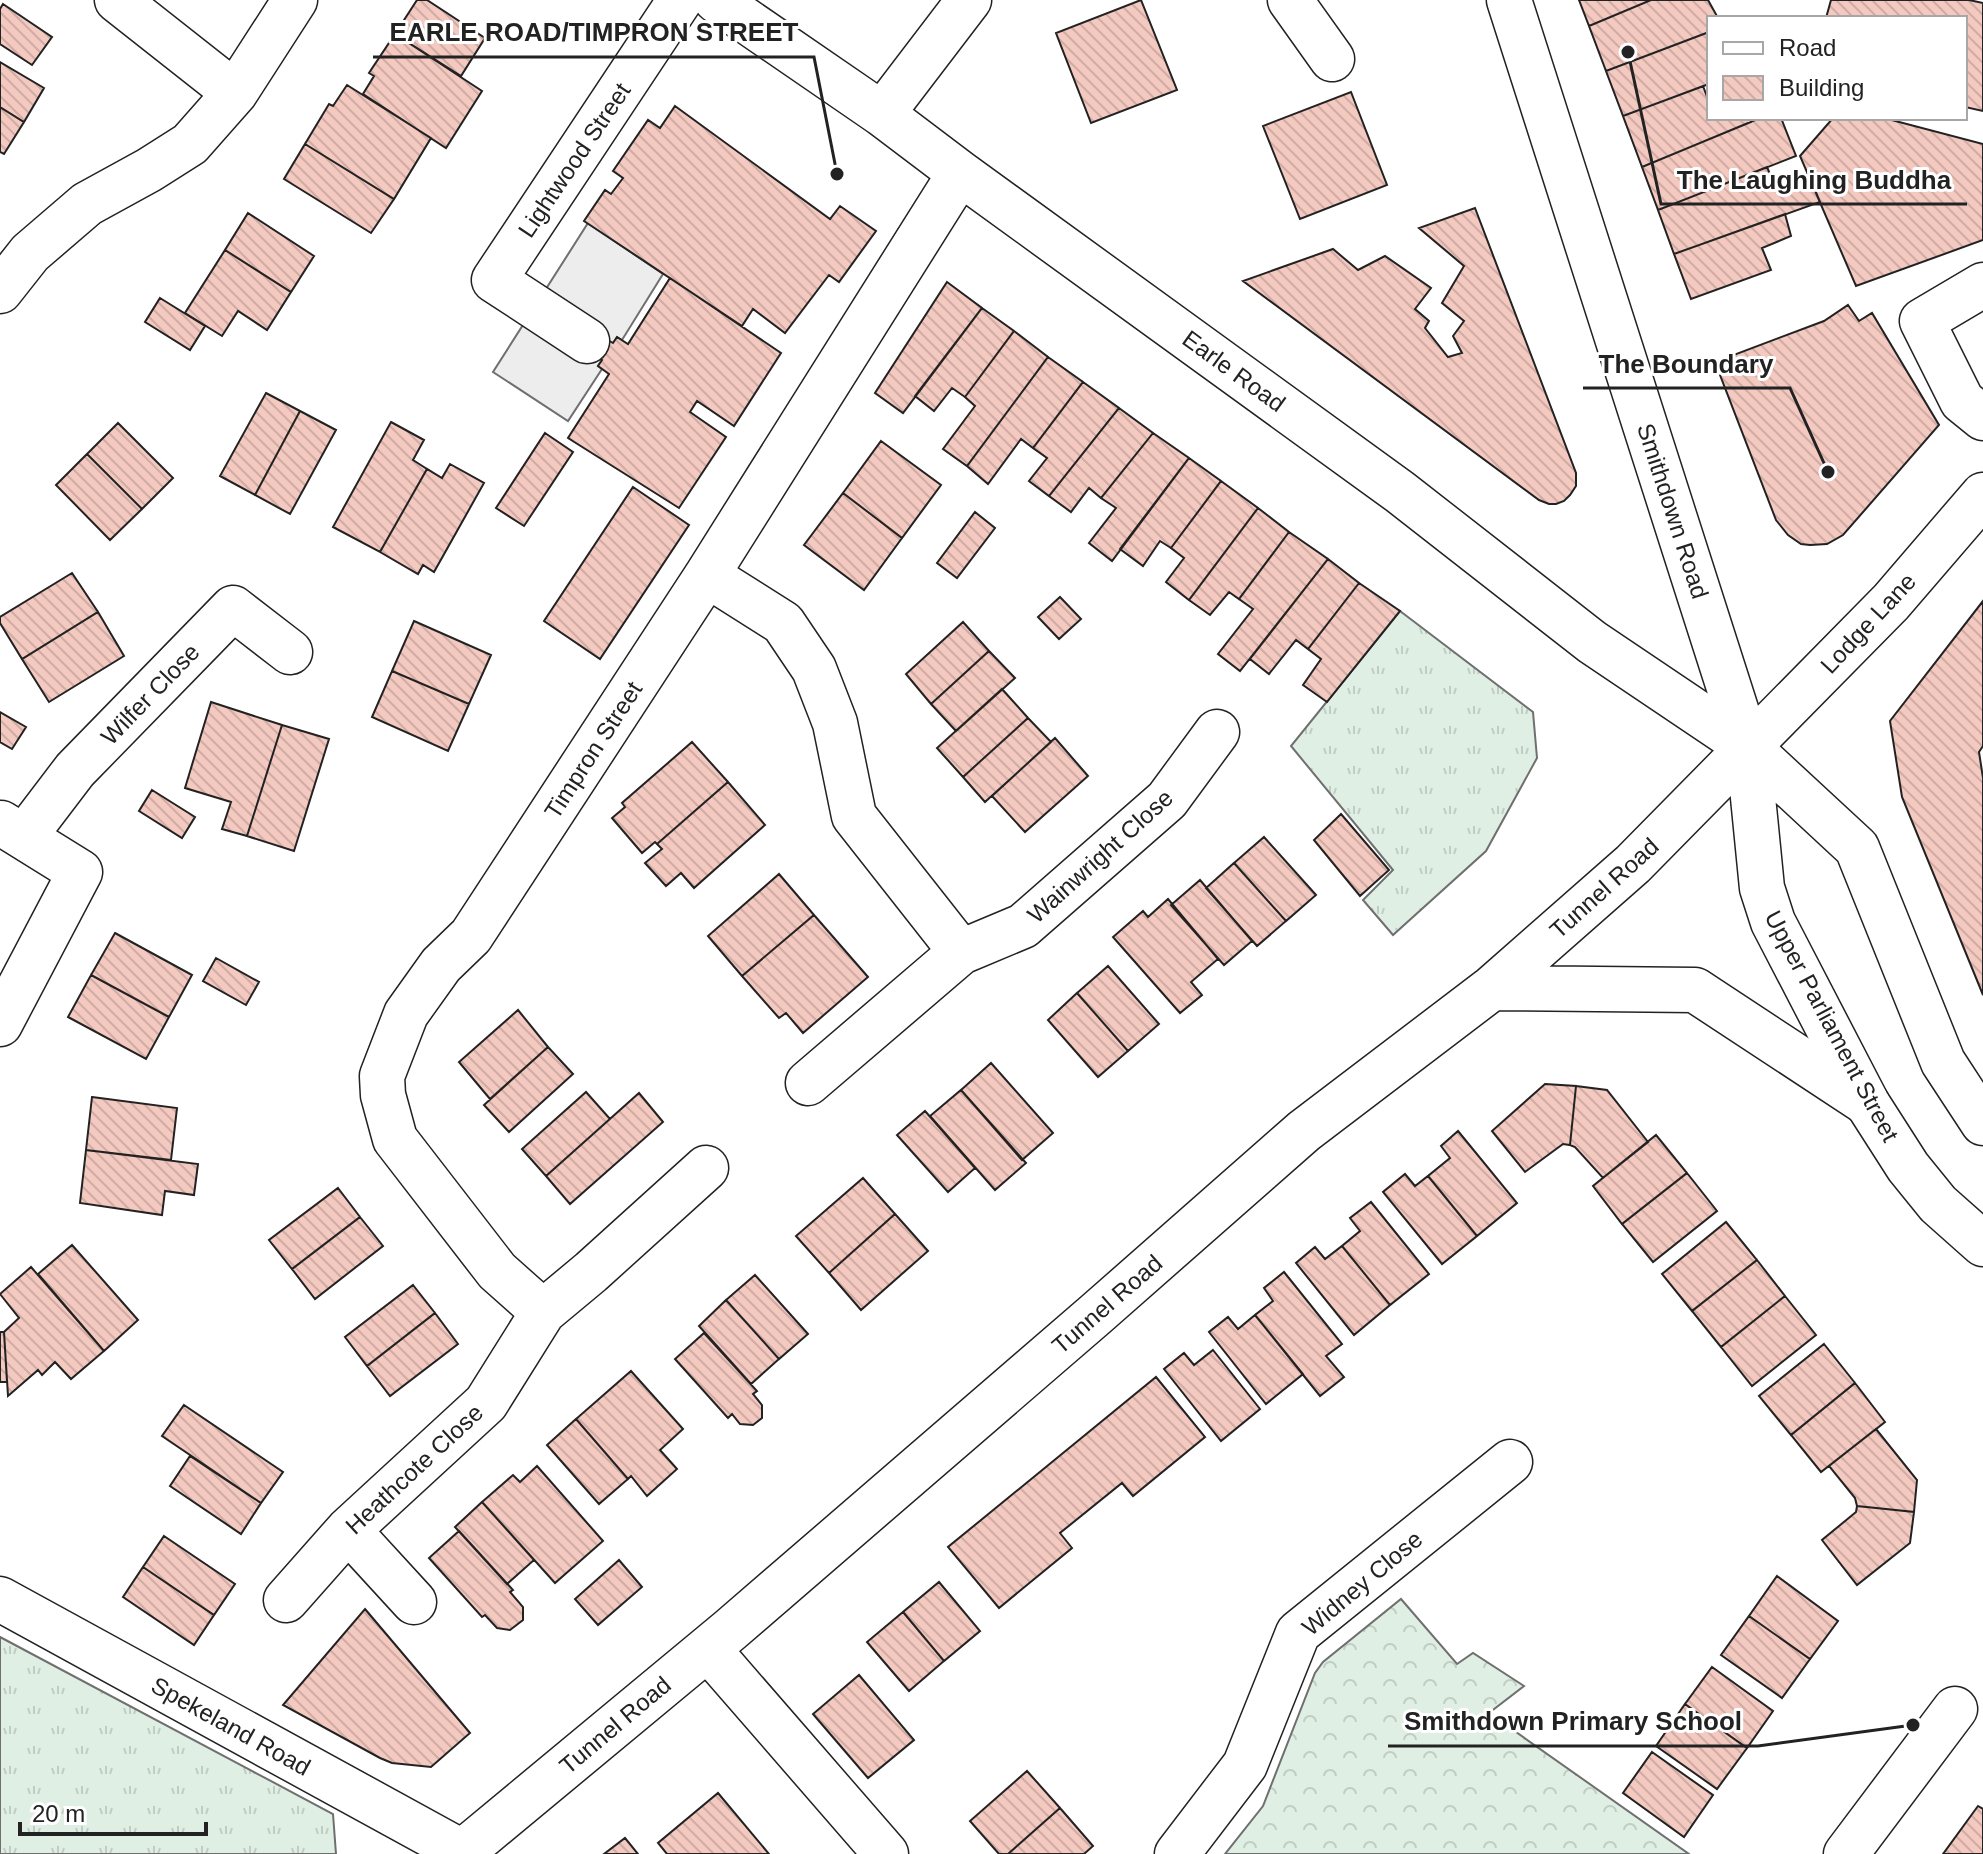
<svg xmlns="http://www.w3.org/2000/svg" width="1983" height="1854" viewBox="0 0 1983 1854" font-family="Arial,sans-serif">
<defs>
<pattern id="grass-tufts" width="24" height="20" patternUnits="userSpaceOnUse" patternTransform="scale(2)"><rect width="24" height="20" fill="#e0efe3"/><path d="M3 7l-1-3M5 7V3M7 7l1-3M15 17l-1-3M17 17v-4M19 17l1-3" fill="none" stroke="#c0cdc2"/></pattern>
<pattern id="forest-crowns" width="20" height="18" patternUnits="userSpaceOnUse" patternTransform="scale(2)"><rect width="20" height="18" fill="#e0efe3"/><path d="M2 6a3 3 0 1 1 6 0M12 15a3 3 0 1 1 6 0" fill="none" stroke="#c0cdc2"/></pattern>
<pattern id="building-back-hatch" width="6" height="6" patternUnits="userSpaceOnUse" patternTransform="scale(2)"><rect width="6" height="6" fill="#f3c9c0"/><path d="M-1 5l2 2M0 0l6 6M5-1l2 2" fill="none" stroke="#d0aca5"/></pattern>
</defs>
<rect width="100%" height="100%" fill="#fff"/>
<path fill="url(#grass-tufts)" stroke="#6f6f6f" stroke-width="2" d="M 1400,611 L 1533,712 L 1537,758 L 1486,851 L 1393,935 L 1363,900 L 1393,870 L 1291,746 Z
M 0,1637 L 333,1814 L 336,1854 L 0,1854 Z"/>
<path fill="url(#forest-crowns)" stroke="#6f6f6f" stroke-width="2" d="M 1401,1599 L 1457,1664 L 1473,1653 L 1524,1686 L 1489,1713 L 1689,1854 L 1225,1854 L 1263,1806 L 1315,1673 L 1323,1662 Z"/>
<path fill="#ededed" stroke="#6f6f6f" stroke-width="2" d="M 588,223 L 663,274 L 622,340 L 617,337 L 598,366 L 602,369 L 568,421 L 493,372 Z"/>
<path fill="url(#building-back-hatch)" stroke="#222" stroke-width="2" d="M 417,0 L 427,0 L 485,38 L 461,76 L 395,34 Z
M 1141,0 L 1177,90 L 1091,123 L 1056,33 Z
M 1579,0 L 1651,0 L 1589,26 Z
M 1651,0 L 1708,0 L 1718,18 L 1709,18 L 1709,32 L 1606,71 L 1589,26 Z
M 1831,0 L 1969,0 L 1983,3 L 1983,111 L 1965,107 L 1965,18 L 1826,18 Z
M 3,4 L 52,37 L 32,65 L 0,44 L 0,9 Z
M 1709,32 L 1709,84 L 1623,116 L 1606,71 Z
M 395,34 L 482,91 L 446,148 L 363,94 L 374,76 L 369,73 Z
M 0,62 L 44,88 L 24,122 L 0,107 Z
M 347,85 L 431,138 L 394,199 L 305,144 L 329,104 L 333,106 Z
M 1703,86 L 1709,102 L 1709,118 L 1749,118 L 1751,122 L 1642,167 L 1623,116 Z
M 1351,92 L 1387,185 L 1300,219 L 1263,126 Z
M 675,106 L 830,219 L 840,206 L 876,231 L 839,282 L 829,275 L 785,333 L 753,309 L 742,326 L 584,221 L 605,190 L 611,194 L 623,178 L 613,171 L 648,120 L 660,128 Z
M 0,107 L 24,122 L 4,154 L 0,152 Z
M 1760,118 L 1781,118 L 1796,156 L 1658,210 L 1642,167 Z
M 1833,118 L 1884,118 L 1983,144 L 1983,240 L 1856,286 L 1800,156 Z
M 305,144 L 394,199 L 371,233 L 284,179 Z
M 1767,167 L 1775,186 L 1808,173 L 1820,202 L 1674,254 L 1658,210 Z
M 1475,208 L 1576,473 L 1576,486 L 1570,495 L 1564,501 L 1556,504 L 1549,504 L 1539,500 L 1243,281 L 1333,249 L 1358,270 L 1385,256 L 1431,288 L 1415,309 L 1429,321 L 1425,328 L 1448,357 L 1462,353 L 1453,336 L 1464,321 L 1442,303 L 1464,266 L 1419,228 Z
M 248,213 L 314,256 L 291,292 L 225,250 Z
M 1785,214 L 1791,236 L 1762,248 L 1771,270 L 1691,299 L 1674,254 Z
M 225,250 L 291,292 L 267,330 L 238,311 L 222,336 L 185,313 Z
M 670,278 L 781,353 L 734,426 L 697,401 L 690,412 L 726,437 L 679,508 L 568,438 L 609,374 L 598,366 L 602,360 L 596,356 L 606,339 L 613,343 L 617,337 L 628,344 Z
M 947,282 L 982,308 L 903,413 L 875,393 Z
M 160,298 L 205,326 L 190,350 L 145,322 Z
M 1848,305 L 1859,321 L 1872,313 L 1939,425 L 1843,535 L 1827,544 L 1810,545 L 1801,544 L 1788,535 L 1776,520 L 1715,362 L 1824,321 Z
M 982,308 L 1014,331 L 965,397 L 952,388 L 934,411 L 915,396 Z
M 1014,331 L 1048,357 L 967,466 L 943,449 L 975,406 L 965,397 Z
M 1048,357 L 1083,382 L 1033,448 L 1021,439 L 988,484 L 967,466 Z
M 1083,382 L 1119,408 L 1049,496 L 1029,481 L 1047,458 L 1033,448 Z
M 266,393 L 300,411 L 255,495 L 220,476 Z
M 1119,408 L 1153,433 L 1101,498 L 1089,488 L 1071,512 L 1049,496 Z
M 300,411 L 336,430 L 290,514 L 255,495 Z
M 391,422 L 424,440 L 413,460 L 427,469 L 380,552 L 333,527 Z
M 118,423 L 173,478 L 142,509 L 87,454 Z
M 545,433 L 573,452 L 524,526 L 496,508 Z
M 1153,433 L 1189,458 L 1112,561 L 1089,543 L 1116,508 L 1101,498 Z
M 881,441 L 941,485 L 902,538 L 843,493 Z
M 87,454 L 142,509 L 110,540 L 56,485 Z
M 1189,458 L 1221,481 L 1171,548 L 1160,541 L 1143,566 L 1120,549 Z
M 450,464 L 484,483 L 434,572 L 423,565 L 418,574 L 380,552 L 427,469 L 442,478 Z
M 1221,481 L 1258,508 L 1189,600 L 1166,582 L 1184,558 L 1171,548 Z
M 633,487 L 689,525 L 600,659 L 544,621 Z
M 843,493 L 902,538 L 864,590 L 804,545 Z
M 1258,508 L 1289,532 L 1239,599 L 1229,592 L 1210,615 L 1189,600 Z
M 975,512 L 995,528 L 957,578 L 937,563 Z
M 1289,532 L 1328,559 L 1240,671 L 1218,654 L 1253,609 L 1239,599 Z
M 1328,559 L 1359,583 L 1308,649 L 1296,640 L 1269,674 L 1250,659 Z
M 72,573 L 98,612 L 22,659 L 0,623 L 0,617 Z
M 1359,583 L 1400,611 L 1327,702 L 1303,685 L 1321,659 L 1308,649 Z
M 1060,597 L 1081,619 L 1059,639 L 1038,617 Z
M 1983,601 L 1983,746 L 1979,752 L 1983,778 L 1983,995 L 1902,797 L 1890,721 Z
M 98,612 L 124,656 L 49,702 L 22,659 Z
M 414,621 L 491,655 L 469,704 L 392,671 Z
M 963,622 L 989,651 L 931,704 L 906,674 Z
M 989,651 L 1015,678 L 956,731 L 931,704 Z
M 392,671 L 469,704 L 448,751 L 372,717 Z
M 1002,689 L 1028,718 L 963,777 L 937,748 Z
M 211,702 L 282,725 L 247,836 L 222,829 L 231,802 L 185,788 Z
M 0,712 L 26,727 L 12,749 L 0,742 Z
M 1028,718 L 1051,742 L 985,802 L 963,777 Z
M 282,725 L 329,739 L 294,851 L 247,836 Z
M 1055,738 L 1088,776 L 1025,832 L 992,796 Z
M 692,742 L 728,782 L 657,844 L 655,842 L 642,853 L 612,818 L 625,807 L 622,803 Z
M 728,782 L 765,825 L 694,888 L 681,873 L 666,886 L 645,863 L 662,849 L 657,844 Z
M 152,790 L 195,817 L 182,838 L 139,811 Z
M 1341,814 L 1389,870 L 1360,896 L 1314,840 Z
M 1264,837 L 1316,895 L 1286,921 L 1234,863 Z
M 1234,863 L 1286,921 L 1257,946 L 1206,888 Z
M 779,874 L 814,915 L 742,976 L 708,936 Z
M 1200,880 L 1252,941 L 1224,965 L 1171,905 Z
M 1168,899 L 1218,959 L 1191,982 L 1202,995 L 1180,1013 L 1113,937 L 1143,911 L 1148,917 Z
M 814,915 L 868,977 L 803,1033 L 786,1013 L 779,1018 L 742,976 Z
M 115,933 L 192,975 L 169,1017 L 91,975 Z
M 216,958 L 259,982 L 246,1005 L 203,981 Z
M 1108,966 L 1159,1024 L 1128,1051 L 1077,993 Z
M 91,975 L 169,1017 L 146,1059 L 68,1017 Z
M 1077,993 L 1128,1051 L 1098,1077 L 1048,1020 Z
M 518,1010 L 548,1047 L 490,1099 L 459,1062 Z
M 548,1047 L 573,1074 L 509,1132 L 484,1105 Z
M 991,1063 L 1053,1133 L 1022,1160 L 961,1090 Z
M 1545,1084 L 1576,1086 L 1570,1145 L 1563,1144 L 1525,1172 L 1492,1131 Z
M 1576,1086 L 1607,1090 L 1648,1142 L 1603,1178 L 1575,1147 L 1570,1145 Z
M 961,1090 L 1026,1163 L 995,1190 L 930,1116 Z
M 586,1092 L 610,1119 L 546,1176 L 522,1149 Z
M 639,1093 L 663,1122 L 570,1204 L 546,1176 Z
M 92,1097 L 177,1108 L 171,1160 L 86,1150 Z
M 925,1111 L 975,1168 L 948,1192 L 897,1135 Z
M 1458,1131 L 1517,1203 L 1477,1236 L 1428,1176 L 1450,1158 L 1441,1146 Z
M 1656,1135 L 1687,1173 L 1622,1224 L 1593,1186 Z
M 86,1150 L 198,1164 L 194,1195 L 165,1191 L 162,1215 L 80,1203 Z
M 1687,1173 L 1717,1211 L 1653,1262 L 1622,1224 Z
M 1405,1174 L 1415,1186 L 1428,1176 L 1477,1236 L 1442,1264 L 1383,1192 Z
M 863,1178 L 895,1214 L 829,1273 L 796,1236 Z
M 338,1188 L 360,1217 L 292,1269 L 269,1240 Z
M 1371,1202 L 1429,1274 L 1390,1305 L 1342,1246 L 1360,1231 L 1350,1218 Z
M 895,1214 L 928,1251 L 861,1310 L 829,1273 Z
M 360,1217 L 383,1246 L 315,1299 L 292,1269 Z
M 1726,1222 L 1757,1260 L 1692,1311 L 1662,1274 Z
M 72,1245 L 138,1320 L 104,1351 L 38,1274 Z
M 1342,1246 L 1390,1305 L 1354,1335 L 1296,1263 L 1315,1247 L 1325,1259 Z
M 1757,1260 L 1785,1296 L 1721,1347 L 1692,1311 Z
M 31,1267 L 104,1351 L 71,1379 L 55,1362 L 42,1375 L 38,1370 L 8,1396 L 4,1332 L 19,1318 L 0,1294 Z
M 1284,1272 L 1342,1344 L 1326,1356 L 1344,1377 L 1320,1396 L 1255,1315 L 1273,1301 L 1264,1288 Z
M 755,1275 L 808,1334 L 779,1359 L 726,1300 Z
M 413,1285 L 435,1313 L 367,1366 L 345,1337 Z
M 1785,1296 L 1816,1335 L 1752,1386 L 1721,1347 Z
M 726,1300 L 779,1359 L 751,1384 L 699,1326 Z
M 435,1313 L 458,1344 L 390,1396 L 367,1366 Z
M 1255,1315 L 1303,1374 L 1266,1404 L 1209,1332 L 1228,1317 L 1238,1329 Z
M 0,1332 L 4,1332 L 7,1382 L 0,1382 Z
M 704,1333 L 757,1391 L 753,1394 L 762,1405 L 762,1418 L 753,1425 L 740,1424 L 732,1414 L 728,1418 L 675,1359 Z
M 1824,1344 L 1855,1383 L 1791,1435 L 1759,1396 Z
M 1213,1350 L 1260,1409 L 1221,1441 L 1164,1369 L 1184,1353 L 1194,1365 Z
M 631,1371 L 683,1429 L 660,1450 L 677,1469 L 647,1496 L 631,1476 L 628,1479 L 576,1419 Z
M 1156,1377 L 1205,1437 L 1133,1496 L 1122,1483 L 1060,1533 L 1072,1548 L 999,1608 L 948,1547 Z
M 1855,1383 L 1885,1422 L 1821,1472 L 1791,1435 Z
M 184,1405 L 283,1472 L 261,1503 L 162,1436 Z
M 576,1419 L 628,1479 L 599,1504 L 547,1445 Z
M 1876,1429 L 1917,1480 L 1914,1512 L 1857,1506 L 1855,1498 L 1829,1466 Z
M 190,1456 L 261,1503 L 241,1534 L 170,1486 Z
M 537,1466 L 603,1541 L 555,1583 L 482,1502 L 513,1475 L 520,1482 Z
M 482,1502 L 534,1560 L 507,1584 L 455,1527 Z
M 1857,1506 L 1914,1512 L 1910,1543 L 1857,1585 L 1822,1540 L 1856,1512 Z
M 459,1531 L 513,1590 L 510,1592 L 523,1607 L 523,1620 L 510,1630 L 497,1628 L 485,1615 L 482,1617 L 429,1558 Z
M 164,1536 L 235,1584 L 214,1615 L 143,1567 Z
M 619,1560 L 642,1587 L 598,1625 L 575,1599 Z
M 143,1567 L 214,1615 L 194,1645 L 123,1597 Z
M 1777,1576 L 1838,1621 L 1810,1659 L 1749,1616 Z
M 939,1582 L 980,1631 L 944,1661 L 903,1612 Z
M 365,1609 L 470,1733 L 431,1767 L 392,1763 L 380,1758 L 283,1705 Z
M 903,1612 L 944,1661 L 909,1691 L 867,1642 Z
M 1749,1616 L 1810,1659 L 1782,1698 L 1721,1655 Z
M 1712,1667 L 1773,1711 L 1747,1748 L 1685,1704 Z
M 859,1675 L 914,1740 L 868,1778 L 813,1714 Z
M 1685,1704 L 1747,1748 L 1717,1789 L 1656,1746 Z
M 1652,1752 L 1713,1795 L 1684,1837 L 1623,1793 Z
M 1027,1771 L 1060,1808 L 1008,1854 L 999,1854 L 970,1821 Z
M 718,1793 L 769,1854 L 667,1854 L 658,1843 Z
M 1978,1806 L 1983,1809 L 1983,1854 L 1943,1854 Z
M 1060,1808 L 1093,1846 L 1084,1854 L 1008,1854 Z
M 625,1838 L 638,1854 L 604,1854 Z"/>
<g fill="none" stroke-linecap="round" stroke-linejoin="round">
<g stroke="#222" stroke-width="47">
<path id="minor" d="M 117,0 L 235,93
M 716,0 L 882,114 L 960,173 L 1400,492 L 1592,642 L 1748,747
M 1290,0 L 1332,59
M 882,114 L 969,0
M 1983,285 L 1922,321 L 1962,401 L 1983,418
M 0,291 L 30,253 L 87,204 L 149,170 L 190,144 L 235,93 L 295,0
M 587,341 L 494,280 L 680,0
M 707,575 L 783,623 L 814,669 L 835,723 L 854,816 L 961,952
M 24,837 L 75,770 L 233,608 L 290,652
M 0,1024 L 80,872 L 1,823
M 808,1083 L 961,952 L 1023,926 L 1167,800 L 1217,732
M 543,1312 L 497,1271 L 395,1139 L 383,1095 L 382,1076 L 406,1014 L 441,965 L 471,936 L 707,575 L 960,173
M 348,1530 L 414,1602
M 0,1599 L 462,1852
M 286,1600 L 348,1530 L 486,1403 L 543,1312 L 591,1272 L 706,1168
M 708,1649 L 886,1854
M 1177,1854 L 1245,1765 L 1298,1633 L 1510,1462
M 1846,1854 L 1955,1709"/>
</g>
<g stroke="#222" stroke-width="47">
<path id="major" d="M 1492,988 L 1695,990 L 1867,1103
M 460,1854 L 730,1630 L 1096,1314 L 1304,1131 L 1492,988 L 1633,864 L 1891,602 L 1983,495"/>
</g>
<g stroke="#222" stroke-width="47">
<path id="highway" d="M 1509,0 L 1748,747 L 1762,888 L 1773,922 L 1867,1103 L 1908,1167 L 1938,1204 L 1983,1244
M 1748,747 L 1857,848 L 1943,1062 L 1983,1123"/>
</g>
<use href="#minor" stroke="#fff" stroke-width="44"/>
<use href="#major" stroke="#fff" stroke-width="44"/>
<use href="#highway" stroke="#fff" stroke-width="44"/>
</g>
<g text-anchor="middle" dominant-baseline="central" stroke-width="6" stroke-linejoin="round" paint-order="stroke">
<g font-size="24" fill="#222" stroke="#fff">
<text transform="translate(574 160) rotate(-56)">Lightwood Street</text>
<text transform="translate(1234 371) rotate(36)">Earle Road</text>
<text transform="translate(1673 511) rotate(72)">Smithdown Road</text>
<text transform="translate(1868 623) rotate(-47)">Lodge Lane</text>
<text transform="translate(150 694) rotate(-46)">Wilfer Close</text>
<text transform="translate(593 750) rotate(-57)">Timpron Street</text>
<text transform="translate(1100 856) rotate(-42)">Wainwright Close</text>
<text transform="translate(1604 888) rotate(-42)">Tunnel Road</text>
<text transform="translate(1832 1026) rotate(62)">Upper Parliament Street</text>
<text transform="translate(1107 1304) rotate(-41)">Tunnel Road</text>
<text transform="translate(414 1469) rotate(-43)">Heathcote Close</text>
<text transform="translate(1362 1583) rotate(-40)">Widney Close</text>
<text transform="translate(615 1725) rotate(-40)">Tunnel Road</text>
<text transform="translate(231 1726) rotate(29)">Spekeland Road</text>
</g>
</g>
<path fill="none" stroke="#222" stroke-width="3" d="M837 174L814 57H373M1628 52L1661 204H1967M1828 472L1790 388H1583M1913 1725L1758 1746H1388"/>
<g fill="#222" stroke="#fff" stroke-width="3">
<circle cx="837" cy="174" r="8"/>
<circle cx="1628" cy="52" r="8"/>
<circle cx="1828" cy="472" r="8"/>
<circle cx="1913" cy="1725" r="8"/>
</g>
<g font-size="26" text-anchor="middle" font-weight="bold" fill="#222" stroke="#fff" stroke-width="6" stroke-linejoin="round" paint-order="stroke">
<text x="594" y="41">EARLE ROAD/TIMPRON STREET</text>
<text x="1814" y="189">The Laughing Buddha</text>
<text x="1686" y="373">The Boundary</text>
<text x="1573" y="1730">Smithdown Primary School</text>
</g>
<rect x="1707" y="16" width="260" height="104" fill="#ffffff" stroke="#a7a7a7" stroke-width="2"/>
<rect x="1723" y="42" width="40" height="12" fill="#ffffff" stroke="#a7a7a7" stroke-width="2"/>
<text x="1779" y="56" font-size="24" fill="#222222">Road</text>
<rect x="1723" y="76" width="40" height="24" fill="url(#building-back-hatch)" stroke="#a7a7a7" stroke-width="2"/>
<text x="1779" y="96" font-size="24" fill="#222222">Building</text>
<path d="M20 1822v12h186v-12" fill="none" stroke="#222222" stroke-width="4"/>
<text x="32" y="1822" font-size="24" fill="#222222" stroke="#ffffff" stroke-width="6" paint-order="stroke">20 m</text>
</svg>
